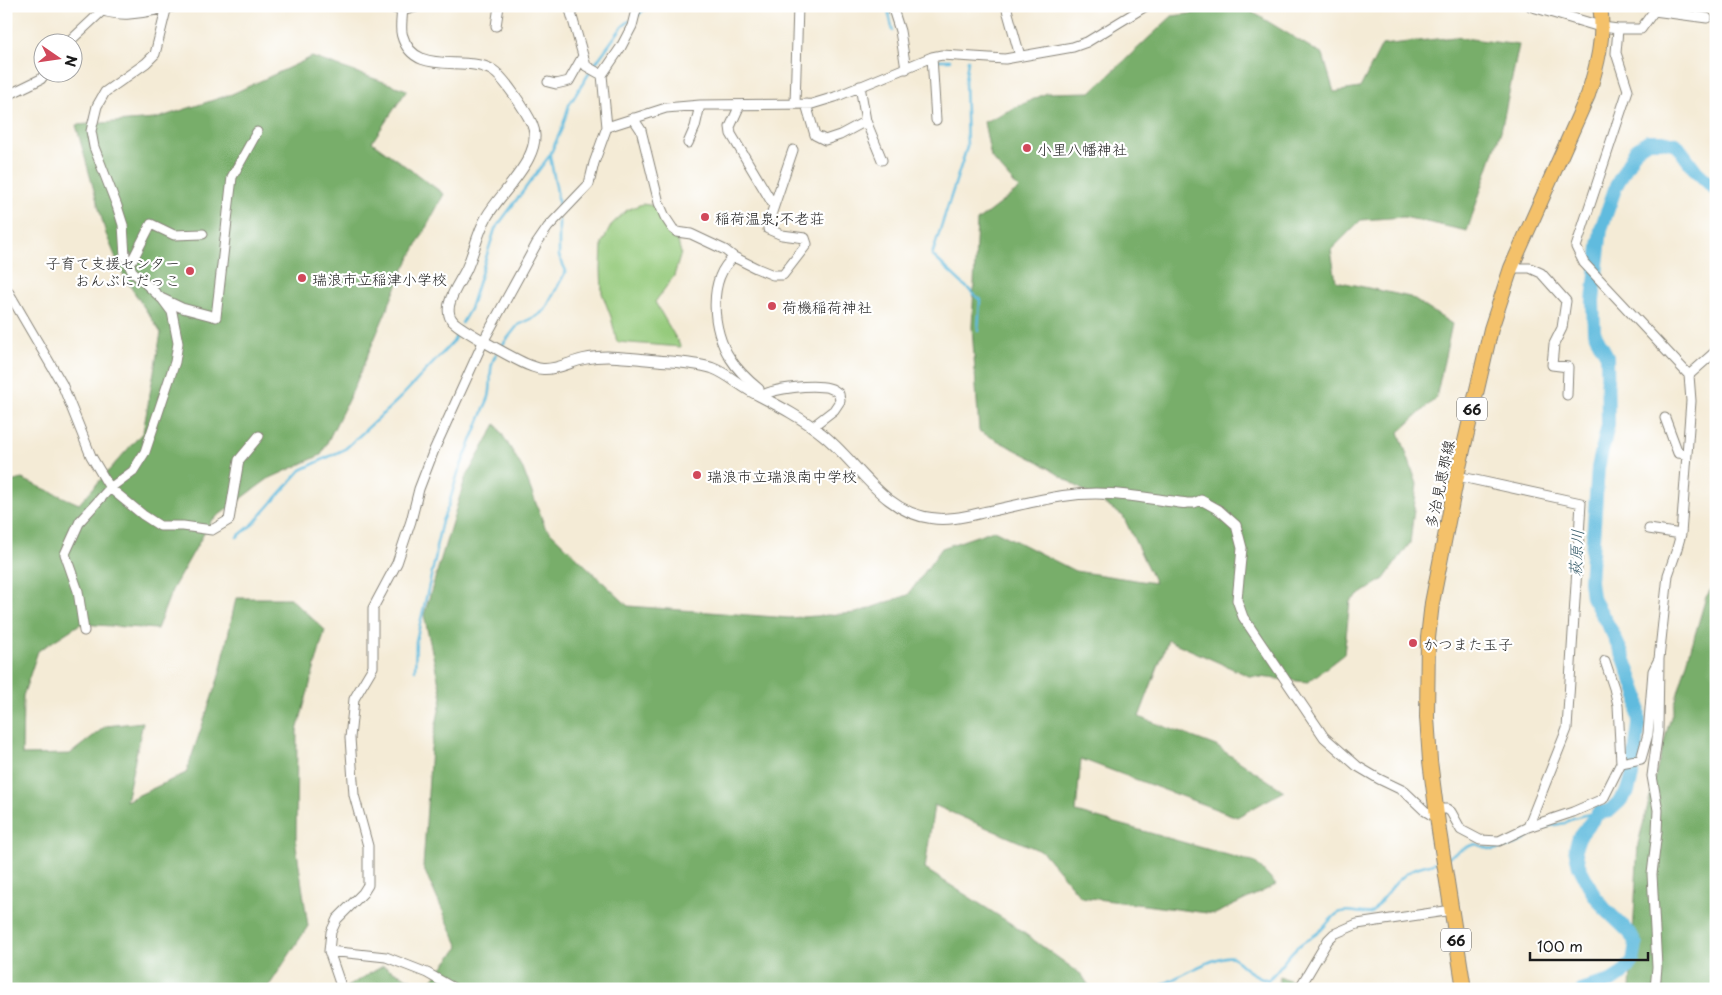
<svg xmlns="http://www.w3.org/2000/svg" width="1722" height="995" viewBox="0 0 1722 995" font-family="'Playpen Sans','Klee One',sans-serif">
<rect width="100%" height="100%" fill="#fff"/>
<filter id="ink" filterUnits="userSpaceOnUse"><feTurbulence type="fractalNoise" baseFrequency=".02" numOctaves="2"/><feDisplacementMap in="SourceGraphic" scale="10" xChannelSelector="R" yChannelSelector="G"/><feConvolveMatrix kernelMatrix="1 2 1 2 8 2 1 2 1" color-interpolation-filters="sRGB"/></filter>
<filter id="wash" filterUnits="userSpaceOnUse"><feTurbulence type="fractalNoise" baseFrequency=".0096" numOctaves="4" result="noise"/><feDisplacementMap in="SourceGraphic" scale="20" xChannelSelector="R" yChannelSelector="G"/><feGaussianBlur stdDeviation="1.12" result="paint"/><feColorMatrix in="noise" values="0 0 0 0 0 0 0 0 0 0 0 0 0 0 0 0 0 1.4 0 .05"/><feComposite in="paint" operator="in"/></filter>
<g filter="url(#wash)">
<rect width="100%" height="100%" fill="#f4ebd6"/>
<path fill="#95ca7b" stroke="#58734c" d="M 642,204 L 656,206 L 663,220 L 678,242 L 681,253 L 674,276 L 655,302 L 681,347 L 617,342 L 611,317 L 602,293 L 601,269 L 602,243 L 612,224 L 627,210 Z"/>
<path fill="#78ae6b" stroke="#4a6544" d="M 1244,7 L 1323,55 L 1334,92 L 1360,88 L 1382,45 L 1455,37 L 1519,45 L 1501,131 L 1467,231 L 1404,217 L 1361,220 L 1331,250 L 1336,281 L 1410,297 L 1452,324 L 1436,398 L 1399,432 L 1417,484 L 1410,543 L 1384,579 L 1350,601 L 1344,654 L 1308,682 L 1249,676 L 1168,640 L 1139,717 L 1216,746 L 1284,791 L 1237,817 L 1081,759 L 1076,812 L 1256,863 L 1276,885 L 1215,914 L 1081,897 L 1043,852 L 934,805 L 925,869 L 1010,923 L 1082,975 L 1091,989 L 343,989 L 383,966 L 426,987 L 459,947 L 423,867 L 431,748 L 442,697 L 424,615 L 465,479 L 496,424 L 523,469 L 545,527 L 628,606 L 789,618 L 856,613 L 908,595 L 942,548 L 994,530 L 1075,571 L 1155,583 L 1123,516 L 1039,462 L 979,431 L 972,327 L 977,221 L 1019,189 L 991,157 L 984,122 L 1047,93 L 1091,92 L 1172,16 Z
M 312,57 L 407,90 L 372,142 L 444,194 L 404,269 L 353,390 L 321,455 L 268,479 L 211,521 L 172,590 L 157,629 L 80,624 L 38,651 L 23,696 L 22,755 L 70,754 L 106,726 L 143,722 L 126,801 L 186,773 L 220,673 L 236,598 L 290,598 L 325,630 L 297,731 L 296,845 L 308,926 L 267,989 L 6,989 L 6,483 L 22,479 L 79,504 L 143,432 L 161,333 L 124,277 L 106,234 L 76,125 L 155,119 L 232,94 Z
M 1716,582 L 1716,989 L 1630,989 L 1638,844 L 1666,734 L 1706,597 Z
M 1280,976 L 1308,989 L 1278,989 Z"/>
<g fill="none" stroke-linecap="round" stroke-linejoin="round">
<path stroke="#60bbde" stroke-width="2.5" d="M 887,6 L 893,31
M 638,15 L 648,6
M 938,60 L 950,60
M 968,60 L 965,81 L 967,147 L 932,255 L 980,300 L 978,331
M 550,156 C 553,175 559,193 559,212
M 462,323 L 470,309 L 495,229 L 550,155 L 562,128 L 569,105 L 595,64 L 622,27 L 629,21
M 500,348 L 518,325 L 537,316 L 545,310 L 566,271 L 559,256 L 559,220
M 237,537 L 253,524 L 301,470 L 345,449 L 400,398 L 453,342 L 460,328
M 415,670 L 416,641 L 436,555 L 436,547 L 442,521 L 448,507 L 458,473 L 489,397 C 493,381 487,367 497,353
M 1448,857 L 1467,847 L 1476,844 L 1492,850 L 1508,847 L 1525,840 L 1536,831 L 1549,826 L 1565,823 L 1573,818 L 1593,813 L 1598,813
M 1158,989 L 1162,985 C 1174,979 1222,952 1233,957 C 1237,959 1235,959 1238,962 C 1246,970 1258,977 1268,980 C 1279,970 1285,958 1296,948 C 1303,941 1314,937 1321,930 C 1327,925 1333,914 1341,912 C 1352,909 1361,915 1371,913 C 1385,899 1394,880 1412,870 C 1421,865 1430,865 1439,861"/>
<path stroke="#60bbde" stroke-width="14" d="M 1583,989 L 1611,981 L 1622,974 L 1633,961 L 1636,945 L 1630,933 L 1605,909 L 1594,895 L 1579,866 L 1575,849 L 1579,837 L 1598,813 L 1609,811 L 1619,802 L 1628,791 L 1632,776 L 1639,725 L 1638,696 L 1624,658 L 1612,632 L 1592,597 L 1590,581 L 1598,468 L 1608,425 L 1607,356 L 1594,332 L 1593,301 L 1601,229 L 1616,186 L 1636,149 L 1648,141 L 1662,141 L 1676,144 L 1696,171 L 1716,190"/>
</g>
</g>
<g filter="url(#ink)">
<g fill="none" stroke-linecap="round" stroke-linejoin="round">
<g stroke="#888479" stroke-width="11">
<path id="minor" d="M 91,6 C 119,21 146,12 176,6
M 167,6 L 155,54 L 146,63 L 105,92 L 97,106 L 91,131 L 94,147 L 117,206 L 123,225 L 125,256 L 132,271 L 161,298 L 182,308 L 216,317 L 232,177 L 257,132
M 389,6 L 402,11 L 420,6
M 569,6 L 586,66 L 602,75
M 892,6 L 900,31 L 906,69
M 1006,6 L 1020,56
M 496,26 L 499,6
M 1602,27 L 1618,29 L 1616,53 L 1628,90 L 1576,247 L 1584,263 L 1689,375 L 1691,401 L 1681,534 L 1676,552 L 1668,575 L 1659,659 L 1653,671 L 1648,734 L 1641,759 L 1621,763
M 1618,29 L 1641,29 L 1654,11 L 1707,18
M 69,42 L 101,12
M 932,57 L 936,120
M 548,82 L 556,84 L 569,81 L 583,56
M 6,96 L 41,79 L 46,72
M 795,104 L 798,6
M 806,104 L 815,135 L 825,140 L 840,135 L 866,121 L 860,86
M 633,118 L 641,130 L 659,203 L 665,217 L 673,229 L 677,232 L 691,234 L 725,250 L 734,257 L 756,268 L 773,275 L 783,275 L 807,244 L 805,238 L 782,235 L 768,229 L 768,224 L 774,206 L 731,134 L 730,127 L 740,105
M 866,121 L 882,160
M 607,127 L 666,108 L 700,105 L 812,104 L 835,97 L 932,57 L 942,55 L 1005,59 L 1073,47 L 1087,42 L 1146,6
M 688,143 L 695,127 L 700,105
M 774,206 L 793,150
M 734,257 C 707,279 712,331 730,358 C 738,371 748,380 759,389 L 758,395
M 128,262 L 133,259 L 151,224 L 174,235 L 203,234
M 1511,268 L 1530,268 L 1541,273 L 1566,301 L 1562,328 L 1554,344 L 1552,365 L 1568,367 L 1567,395
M 6,291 L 9,293 L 62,384 L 91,456 L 110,488 L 143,515 L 160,526 L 183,526 L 212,530 L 229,520 L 239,460 L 259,436
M 1689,375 L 1716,351
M 761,396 C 774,388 813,384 829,388 C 833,389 836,391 839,394 L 840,401 L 834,410 L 812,427
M 1665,418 L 1678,453 L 1687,454
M 1457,476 L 1581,503 L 1567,729 L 1528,827
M 1184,503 L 1194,503 L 1201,500 L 1219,510 L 1236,525 L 1242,548 L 1237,600 L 1243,617 L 1324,737 L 1357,766 L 1379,779 L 1404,791 L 1425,811 L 1430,814 L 1437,815
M 1649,529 L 1681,534
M 84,631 L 78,591 L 65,554 L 80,521 L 110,488 L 133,471 L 145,452 L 175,362 L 178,343 L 172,312 L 163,300
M 1436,809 L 1447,809 L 1451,812 L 1461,830 L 1480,840 L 1499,841 L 1528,827 L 1573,812 L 1603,799 L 1621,763 L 1618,705 L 1614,688 L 1605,661
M 329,951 L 386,957 L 427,973 L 455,989
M 342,989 L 329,951 L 331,932 L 337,919 L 363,893 L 368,885 L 368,846 L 354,795 L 350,738 L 354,699 L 373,667 L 373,608 L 397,563 L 411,521 L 419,489 L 434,450 L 484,340 L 537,243 L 548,227 L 589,184 L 594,163 L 607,127 L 602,75 L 621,47 L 632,26 L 637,6
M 1299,989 L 1328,940 L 1334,934 L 1357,924 L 1452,910
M 1655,989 L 1657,967 L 1652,874 L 1657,832 L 1658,810 L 1652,776 L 1658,731 L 1659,660"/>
</g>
<g stroke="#888479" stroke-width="12">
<path id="tertiary" d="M 1531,6 L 1602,27
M 402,11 C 402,19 400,28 402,35 C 414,78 463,54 492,70 C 503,76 526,111 532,124 C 546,155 500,192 486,218 C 477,234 474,253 466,270 C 461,280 453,291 450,302 C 448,307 448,316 452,320 C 456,327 521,363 531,366 C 534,367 538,369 543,369 C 557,370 570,362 584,359 C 606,354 629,358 651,360 C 671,362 692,362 712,368 C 728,374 739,385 754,393 C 777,405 801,417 822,434 C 858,462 882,512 931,518 C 949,521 967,516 985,512 C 1011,507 1037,500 1063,496 C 1105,489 1143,498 1184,503"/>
</g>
<g stroke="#888479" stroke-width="16">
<path id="primary" d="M 1464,989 L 1439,831 L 1430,761 L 1427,717 L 1428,638 L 1432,603 L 1457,476 L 1491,329 L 1511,268 L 1588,95 C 1597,66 1605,37 1600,6"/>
</g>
<use href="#minor" stroke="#fff" stroke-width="9"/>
<use href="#tertiary" stroke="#fff" stroke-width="10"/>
<use href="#primary" stroke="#f4c16a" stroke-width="14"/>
</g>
</g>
<g fill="#d1495b" stroke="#fff" stroke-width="2">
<circle cx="1027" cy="148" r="5"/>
<circle cx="705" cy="217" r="5"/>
<circle cx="190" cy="271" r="5"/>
<circle cx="302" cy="278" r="5"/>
<circle cx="772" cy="306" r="5"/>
<circle cx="697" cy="475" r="5"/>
<circle cx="1413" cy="643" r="5"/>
</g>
<g text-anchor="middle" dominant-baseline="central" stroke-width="4.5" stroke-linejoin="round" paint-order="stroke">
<g fill="#fff" stroke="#606060" stroke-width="1">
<rect x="1457" y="397.5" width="30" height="23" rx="4"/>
<rect x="1441" y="928.5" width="30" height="23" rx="4"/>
</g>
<g font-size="14" font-weight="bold" fill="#1c1c1c">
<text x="1472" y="409">66</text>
<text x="1456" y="940">66</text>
</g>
<g font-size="15" fill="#1c1c1c" stroke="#fff" text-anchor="start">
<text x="1037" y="148">小里八幡神社</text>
<text x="715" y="217">稲荷温泉;不老荘</text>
<text x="180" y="262" text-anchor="end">子育て支援センター<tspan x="180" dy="17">おんぶにだっこ</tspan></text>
<text x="312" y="278">瑞浪市立稲津小学校</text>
<text x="782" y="306">荷機稲荷神社</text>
<text x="707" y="475">瑞浪市立瑞浪南中学校</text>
<text x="1423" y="643">かつまた玉子</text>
</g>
<g font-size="15" fill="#1c1c1c" stroke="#fff">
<text transform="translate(1439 484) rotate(-78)">多治見恵那線</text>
</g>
<g font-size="16" font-style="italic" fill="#375c6a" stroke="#fff">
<text transform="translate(1575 553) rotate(-87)">萩原川</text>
</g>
</g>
<rect width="1722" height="995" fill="none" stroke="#fff" stroke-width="25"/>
<g transform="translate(58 58) rotate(103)"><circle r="24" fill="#ffffff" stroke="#a4a4a4"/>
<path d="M0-4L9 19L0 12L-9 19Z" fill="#d1495b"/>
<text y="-8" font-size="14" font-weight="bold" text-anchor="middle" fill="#1c1c1c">N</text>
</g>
<path d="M1530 952v8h118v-8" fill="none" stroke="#1c1c1c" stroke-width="2.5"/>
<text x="1537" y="952" font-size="15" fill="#1c1c1c" stroke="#ffffff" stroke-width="4" paint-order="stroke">100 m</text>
</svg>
